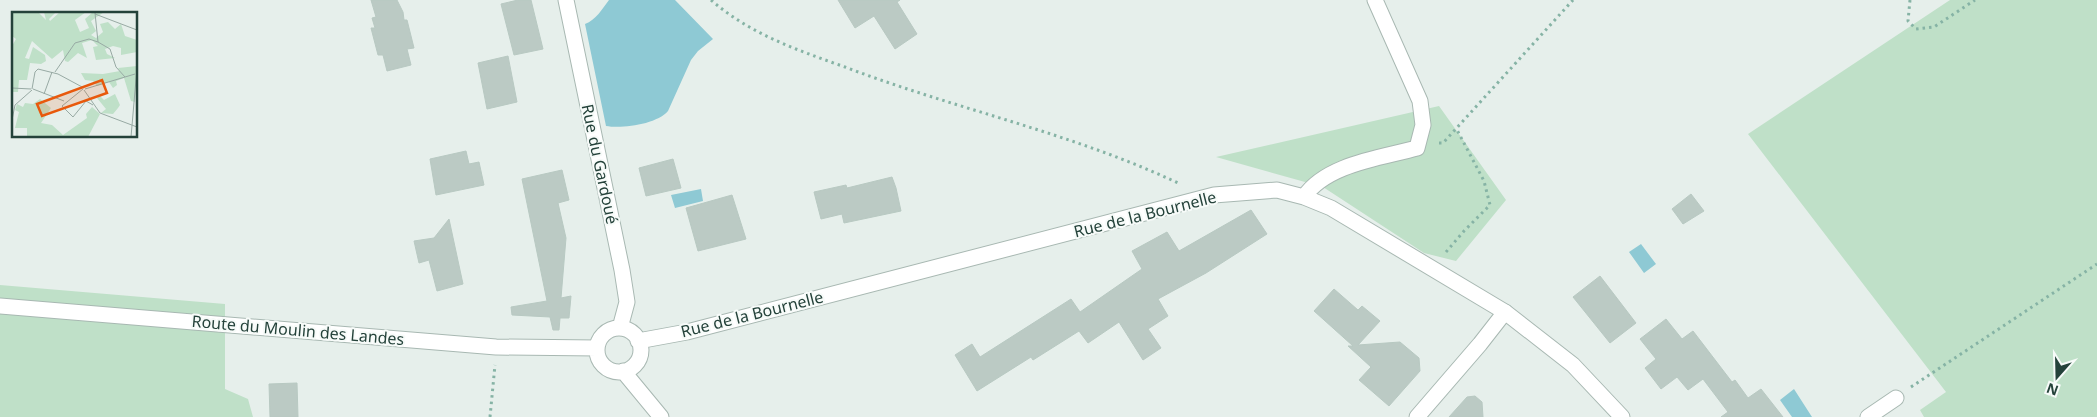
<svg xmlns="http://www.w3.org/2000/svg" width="2097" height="417" viewBox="0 0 2097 417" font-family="'Noto Sans',sans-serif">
<rect width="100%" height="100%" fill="#e6efeb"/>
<path fill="#bfe0c8" d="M 1950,0 L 2097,0 L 2097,417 L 1924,417 L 1920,410 L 1946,392 L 1748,134 Z
M 1439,106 L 1506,200 L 1456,261 L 1424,253 L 1323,187 L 1216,157 Z
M 0,285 L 225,304 L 225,389 L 248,399 L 253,417 L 0,417 Z"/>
<path fill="#8ec9d4" d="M 609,0 L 675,0 L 713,39 L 698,51 L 691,60 L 668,111 C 657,124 623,129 606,126 L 585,24 C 596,20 602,9 609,0 Z
M 701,189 L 703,201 L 675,208 L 671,195 Z
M 1641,244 L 1656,264 L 1644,273 L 1629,252 Z
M 1794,389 L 1812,417 L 1792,417 L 1780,400 Z"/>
<path fill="#bbcac4" stroke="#b8c9c2" d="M 371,0 L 397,0 L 403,12 L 404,20 L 407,20 L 414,48 L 407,49 L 411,65 L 387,71 L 383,55 L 378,55 L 371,28 L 375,28 L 372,18 L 376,17 Z
M 518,0 L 531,0 L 543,49 L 514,55 L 501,4 Z
M 838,0 L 900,0 L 897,2 L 917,34 L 895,49 L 874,16 L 855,28 Z
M 508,56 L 517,102 L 487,109 L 478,63 Z
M 466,151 L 469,164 L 479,162 L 484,185 L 436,195 L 430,159 Z
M 673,159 L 681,188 L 646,196 L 639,168 Z
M 562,170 L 569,200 L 558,203 L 566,238 L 561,298 L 571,296 L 569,318 L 560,318 L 559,330 L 553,330 L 550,317 L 512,315 L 511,307 L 547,301 L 522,179 Z
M 892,177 L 896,188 L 901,211 L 844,223 L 842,214 L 821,219 L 814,192 L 846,185 L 847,188 Z
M 1691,194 L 1704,211 L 1683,224 L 1672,209 Z
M 732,195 L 746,239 L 698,251 L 686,208 Z
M 1251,210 L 1267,234 L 1206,273 L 1158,299 L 1168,316 L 1148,329 L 1161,348 L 1143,360 L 1119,322 L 1088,343 L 1079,331 L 1033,360 L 1031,357 L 977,391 L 955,355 L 972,344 L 980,357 L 1071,299 L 1080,312 L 1142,269 L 1132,251 L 1167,232 L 1179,251 Z
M 449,219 L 463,284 L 437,291 L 429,260 L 419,263 L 414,241 L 434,238 Z
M 1600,276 L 1636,323 L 1610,343 L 1573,297 Z
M 1334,289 L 1358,310 L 1362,306 L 1380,321 L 1358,345 L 1400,342 L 1419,358 L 1420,371 L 1389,406 L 1359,380 L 1371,367 L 1348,346 L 1353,346 L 1314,311 Z
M 1666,319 L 1682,339 L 1693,331 L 1732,382 L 1735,380 L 1748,398 L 1761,389 L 1783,417 L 1721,417 L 1728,412 L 1703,379 L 1688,390 L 1677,377 L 1661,389 L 1645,368 L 1656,359 L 1640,339 Z
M 297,383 L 298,417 L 270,417 L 269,384 Z
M 1475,396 L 1482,402 L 1483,417 L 1449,417 L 1467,397 Z"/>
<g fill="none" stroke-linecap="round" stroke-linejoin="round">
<g stroke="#a8b8b2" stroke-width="17">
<path id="lane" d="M 1417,417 L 1480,344 L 1505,312
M 1868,417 L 1896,398"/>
</g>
<g stroke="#a8b8b2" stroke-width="17">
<path id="street" d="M 566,0 L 622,270 L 627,302 L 620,328
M 1304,197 C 1326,164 1381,158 1417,148 L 1423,125 L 1420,101 L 1375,0
M 0,306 L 496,347 L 597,348
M597 350a22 22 0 1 1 44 0a22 22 0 1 1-44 0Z
M 638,341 L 687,332 L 1214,195 L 1277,190 L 1304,197 L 1331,208 L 1505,312 L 1573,365 L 1622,417
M 623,371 L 661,417"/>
</g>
<path stroke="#86b3a5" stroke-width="3" stroke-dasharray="2.5 4" stroke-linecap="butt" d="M 711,0 C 750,34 797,50 845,67 C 955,109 1072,133 1178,183
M 1910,0 L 1908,21 L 1916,29 L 1934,27 L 1975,0
M 1439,143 L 1443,143 L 1573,0
M 1446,252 L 1464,231 L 1490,205 L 1484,181 L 1456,128
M 1911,387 L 2097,264
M 490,417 L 495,365"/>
<use href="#lane" stroke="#fff" stroke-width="15"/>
<use href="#street" stroke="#fff" stroke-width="15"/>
</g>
<g text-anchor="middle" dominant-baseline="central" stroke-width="4" stroke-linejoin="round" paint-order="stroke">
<g font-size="16" fill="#24423a" stroke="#f7fbf9">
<text transform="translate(600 164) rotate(78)">Rue du Gardoué</text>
<text transform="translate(1145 214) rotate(-14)">Rue de la Bournelle</text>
<text transform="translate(752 314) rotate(-14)">Rue de la Bournelle</text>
<text transform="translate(298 330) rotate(5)">Route du Moulin des Landes</text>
</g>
</g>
<g transform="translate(12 12)">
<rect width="125" height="125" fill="#e6efeb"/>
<path d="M 0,0 L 26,0 L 34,8 L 32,0 L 44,0 L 37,7 L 38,9 L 48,0 L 74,0 L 63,8 L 68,20 L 77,16 L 73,7 L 81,0 L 92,0 L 79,9 L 84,19 L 79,23 L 84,26 L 91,20 L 88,12 L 96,10 L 103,17 L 109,12 L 113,24 L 125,28 L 125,40 L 109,43 L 109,36 L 101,34 L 93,37 L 95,42 L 103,46 L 84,48 L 81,35 L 86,34 L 80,28 L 70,31 L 75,46 L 66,41 L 56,50 L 53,49 L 51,38 L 40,47 L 20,29 L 13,46 L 17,47 L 21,35 L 33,43 L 34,49 L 29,52 L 18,51 L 15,68 L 7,68 L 6,80 L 1,80 L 0,90 L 0,34 L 4,27 L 0,24 ZM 125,54 L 123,90 L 119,89 L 112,66 L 104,69 L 105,73 L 101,76 L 97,70 L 85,74 L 81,69 L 73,68 L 69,61 L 91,62 L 108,59 L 106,56 ZM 103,82 L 108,93 L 106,96 L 101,102 L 89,101 L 94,97 L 85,86 L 88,84 L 92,88 ZM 28,87 L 39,96 L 29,111 L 40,113 L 51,123 L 75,106 L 74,102 L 80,95 L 88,102 L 76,125 L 15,125 L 15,116 L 3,116 L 7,100 L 3,98 L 5,92 L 11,95 L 13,91 L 21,92 Z" fill="#bfe0c8"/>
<path fill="none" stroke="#98aaa4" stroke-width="1" d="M 83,1 L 86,30 L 98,37 L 104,55 L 113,65M 83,2 L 125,18M 43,60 L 63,31 L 77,27 L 86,30M 0,76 L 19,77M 20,77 L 23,60 L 26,57 L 46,62 L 72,76M 21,77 L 52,89M 71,77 L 50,94 L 61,105 L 74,89 L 81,93M 73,77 L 123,62M 72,78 L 88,101 L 125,115M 32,82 L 40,60M 0,108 L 3,93 L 20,78M 119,125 L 125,56"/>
<path fill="#e8590c" fill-opacity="0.15" stroke="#e8590c" stroke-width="2.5" d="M 90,68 L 95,81 L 30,104 L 25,92 Z"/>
<rect width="125" height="125" fill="none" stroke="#24423a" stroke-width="2.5"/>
</g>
<g transform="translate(2057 377) rotate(200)" stroke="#f7fbf9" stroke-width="4" paint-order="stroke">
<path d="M0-4L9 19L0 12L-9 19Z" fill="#24423a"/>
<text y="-8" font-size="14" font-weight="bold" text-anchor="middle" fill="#24423a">N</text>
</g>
</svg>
